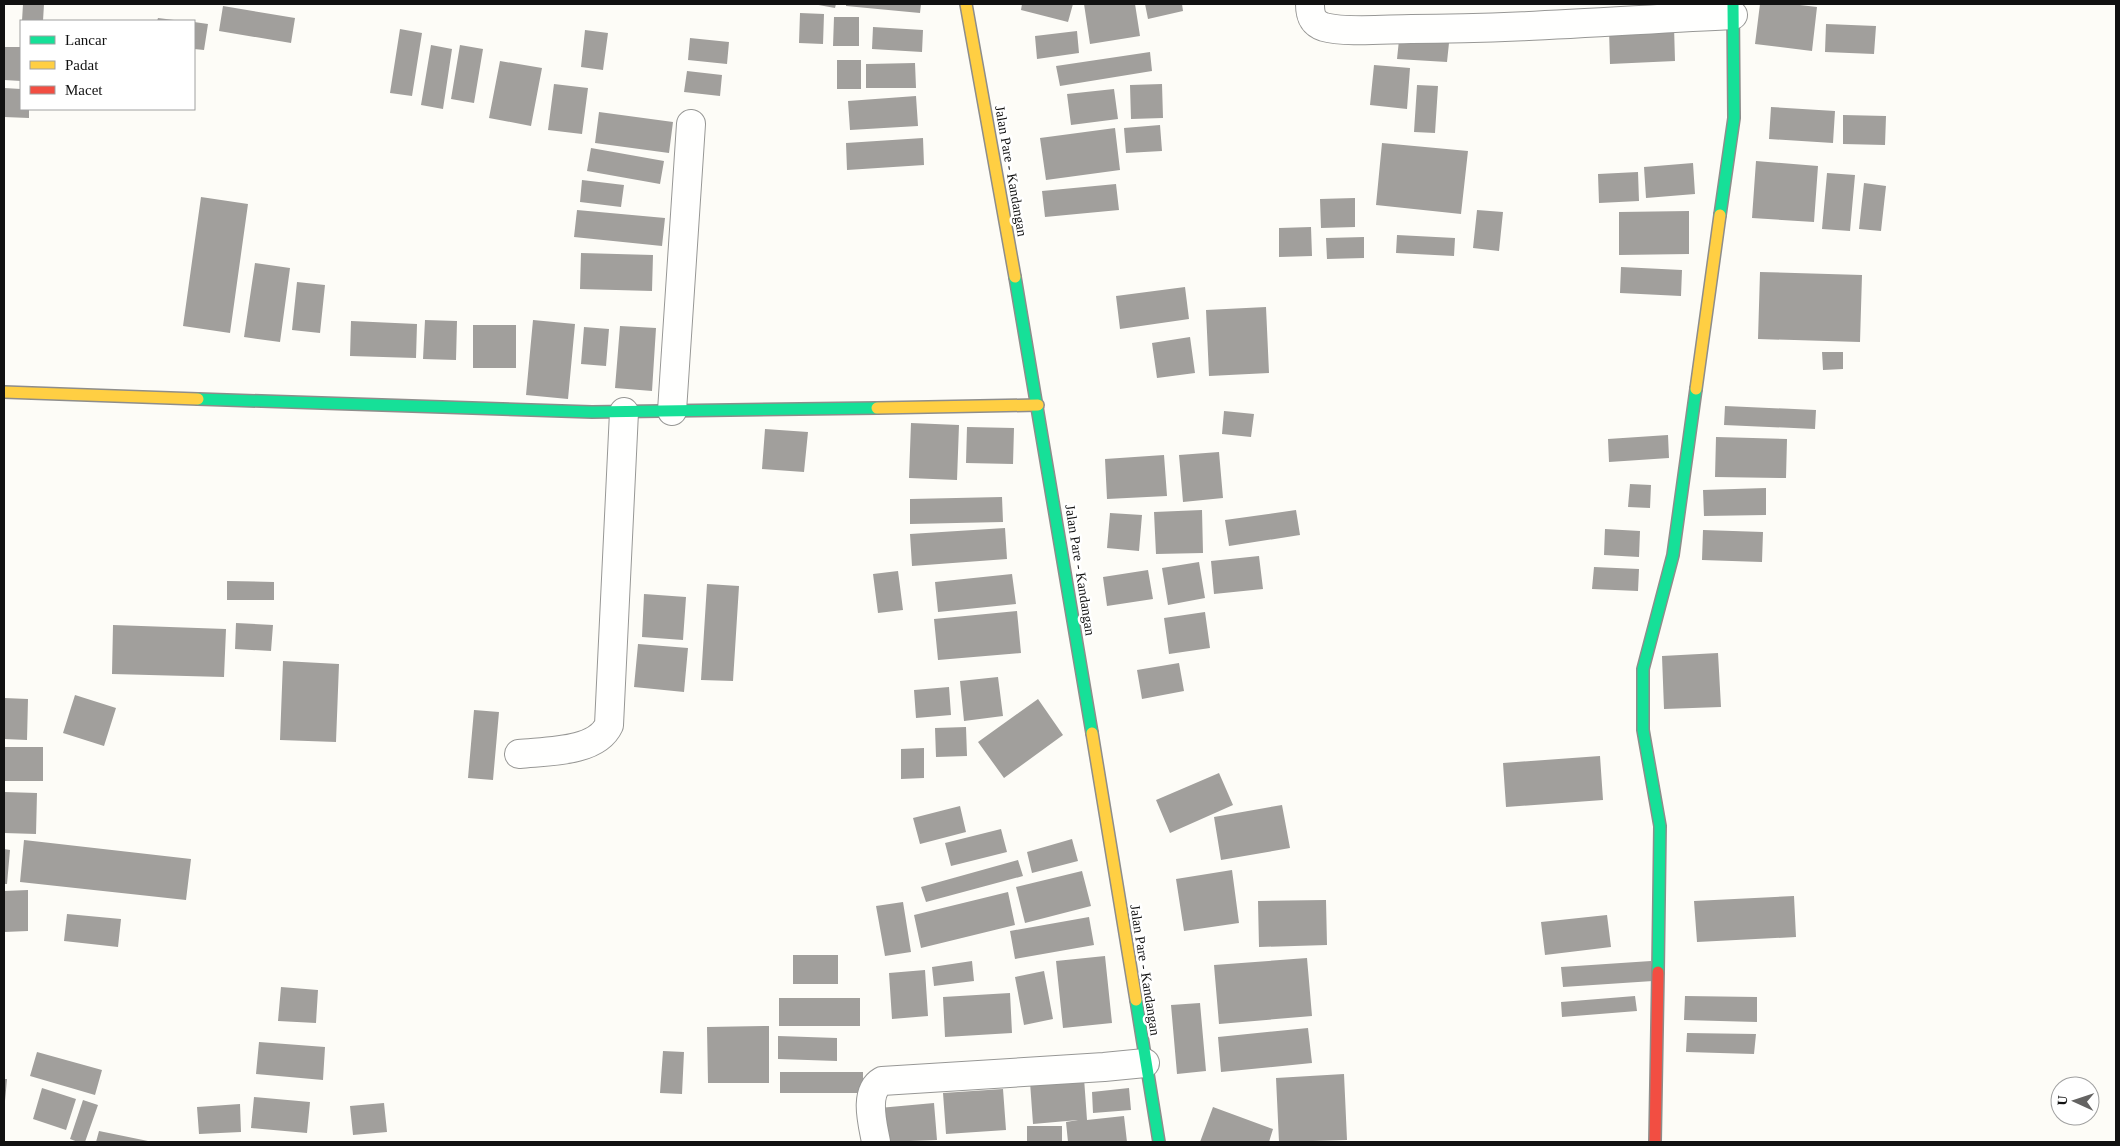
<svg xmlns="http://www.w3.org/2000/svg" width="2120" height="1146" viewBox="0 0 2120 1146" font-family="'Times New Roman',serif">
<rect width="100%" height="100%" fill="#fdfcf7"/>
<path fill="#a19f9c" d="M 23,4 L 44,4 L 43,21 L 22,21 Z
M 813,4 L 836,4 L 835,8 Z
M 846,4 L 921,4 L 920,13 L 846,6 Z
M 1022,4 L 1073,4 L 1068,22 L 1021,10 Z
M 1084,4 L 1135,4 L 1140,36 L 1090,44 Z
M 1145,4 L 1182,4 L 1183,11 L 1148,19 Z
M 1760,4 L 1791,4 L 1817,7 L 1812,51 L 1755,44 Z
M 223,6 L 295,18 L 291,43 L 219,31 Z
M 800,13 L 824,14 L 823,44 L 799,43 Z
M 834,17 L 859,17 L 859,46 L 833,46 Z
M 158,18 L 174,20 L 174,21 L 157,21 Z
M 194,22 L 208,24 L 204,50 L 194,49 Z
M 1826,24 L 1876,26 L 1874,54 L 1825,52 Z
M 1674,26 L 1675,61 L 1610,64 L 1609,29 Z
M 873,27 L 923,30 L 922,52 L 872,49 Z
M 400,29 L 422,33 L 412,96 L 390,93 Z
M 585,30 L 608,33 L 603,70 L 581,67 Z
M 1077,31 L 1079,53 L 1037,59 L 1035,36 Z
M 690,38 L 729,42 L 727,64 L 688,60 Z
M 1399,40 L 1449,43 L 1447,62 L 1397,59 Z
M 431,45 L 452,49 L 443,109 L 421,105 Z
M 460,45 L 483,49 L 474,103 L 451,99 Z
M 4,47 L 21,47 L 21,81 L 4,80 Z
M 1150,52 L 1152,71 L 1060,86 L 1056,66 Z
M 837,60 L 861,60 L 861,89 L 837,89 Z
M 500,61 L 542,68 L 531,126 L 489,118 Z
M 915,63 L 916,88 L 866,88 L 866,64 Z
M 1374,65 L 1410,68 L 1407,109 L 1370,105 Z
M 687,71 L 722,75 L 720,96 L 684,92 Z
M 554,84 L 588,88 L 582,134 L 548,130 Z
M 1162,84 L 1163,118 L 1131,119 L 1130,85 Z
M 1417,85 L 1438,86 L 1435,133 L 1414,132 Z
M 4,88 L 21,89 L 21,109 L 29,109 L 29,118 L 4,117 Z
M 1114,89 L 1118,119 L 1071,125 L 1067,94 Z
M 916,96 L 918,126 L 850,130 L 848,101 Z
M 1771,107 L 1835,111 L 1833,143 L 1769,139 Z
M 599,112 L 673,122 L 669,153 L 595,143 Z
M 1843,115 L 1886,116 L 1885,145 L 1843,144 Z
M 1160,125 L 1162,151 L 1126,153 L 1124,128 Z
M 1115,128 L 1120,170 L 1046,180 L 1040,138 Z
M 923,138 L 924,165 L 847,170 L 846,143 Z
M 1382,143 L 1468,151 L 1461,214 L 1376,205 Z
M 591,148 L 664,161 L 660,184 L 587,171 Z
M 1756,161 L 1818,166 L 1814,222 L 1752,218 Z
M 1693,163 L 1695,194 L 1646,198 L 1644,167 Z
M 1638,172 L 1639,201 L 1599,203 L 1598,174 Z
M 1827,173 L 1855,175 L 1850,231 L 1822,229 Z
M 582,180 L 624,185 L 621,207 L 580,202 Z
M 1864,183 L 1886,186 L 1881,231 L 1859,229 Z
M 1116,184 L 1119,210 L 1045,217 L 1042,191 Z
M 201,197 L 248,204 L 230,333 L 183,326 Z
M 1355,198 L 1355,227 L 1321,228 L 1320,199 Z
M 577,210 L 665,218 L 662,246 L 574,237 Z
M 1477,210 L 1503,212 L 1499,251 L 1473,248 Z
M 1689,211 L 1689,254 L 1619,255 L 1619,212 Z
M 1311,227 L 1312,256 L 1279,257 L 1279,228 Z
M 1397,235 L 1455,238 L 1454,256 L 1396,253 Z
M 1364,237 L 1364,258 L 1327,259 L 1326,238 Z
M 581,253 L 653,255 L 652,291 L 580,289 Z
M 255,263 L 290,268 L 280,342 L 244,337 Z
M 1621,267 L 1682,270 L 1681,296 L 1620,293 Z
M 1760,272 L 1862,275 L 1860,342 L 1758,339 Z
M 297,282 L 325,285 L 320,333 L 292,330 Z
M 1185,287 L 1189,319 L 1120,329 L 1116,296 Z
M 1266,307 L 1269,373 L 1209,376 L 1206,310 Z
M 425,320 L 457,321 L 456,360 L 423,359 Z
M 533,320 L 575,324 L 568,399 L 526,395 Z
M 351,321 L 417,324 L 416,358 L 350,356 Z
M 473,325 L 516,325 L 516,368 L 473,368 Z
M 620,326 L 656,328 L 652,391 L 615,388 Z
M 584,327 L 609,329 L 606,366 L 581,364 Z
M 1190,337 L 1195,373 L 1157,378 L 1152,343 Z
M 1822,352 L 1843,352 L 1843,369 L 1823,370 Z
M 1725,406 L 1816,410 L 1815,429 L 1724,425 Z
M 1224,411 L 1254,414 L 1251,437 L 1222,434 Z
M 911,423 L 959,425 L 957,480 L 909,478 Z
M 967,427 L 1014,428 L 1013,464 L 966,463 Z
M 765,429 L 808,432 L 804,472 L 762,469 Z
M 1668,435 L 1669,458 L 1609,462 L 1608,439 Z
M 1716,437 L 1787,439 L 1786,478 L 1715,477 Z
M 1219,452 L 1223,498 L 1183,502 L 1179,455 Z
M 1164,455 L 1167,496 L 1107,499 L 1105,459 Z
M 1630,484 L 1651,485 L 1650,508 L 1628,507 Z
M 1766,488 L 1766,515 L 1704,516 L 1703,490 Z
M 1002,497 L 1003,522 L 910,524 L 910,499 Z
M 1202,510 L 1203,553 L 1156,554 L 1154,512 Z
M 1296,510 L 1300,535 L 1229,546 L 1225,520 Z
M 1110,513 L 1142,515 L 1139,551 L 1107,548 Z
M 1005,528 L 1007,559 L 912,566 L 910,534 Z
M 1605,529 L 1640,531 L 1639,557 L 1604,555 Z
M 1703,530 L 1763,532 L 1762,562 L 1702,560 Z
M 1259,556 L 1263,589 L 1214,594 L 1211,561 Z
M 1199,562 L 1205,598 L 1168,605 L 1162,568 Z
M 1594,567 L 1639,569 L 1638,591 L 1592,589 Z
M 1148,570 L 1153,599 L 1107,606 L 1103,577 Z
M 898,571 L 903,610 L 878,613 L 873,574 Z
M 1012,574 L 1016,604 L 938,612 L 935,582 Z
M 227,581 L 274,582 L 274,600 L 227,600 Z
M 707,584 L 739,586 L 733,681 L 701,680 Z
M 644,594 L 686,597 L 683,640 L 642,637 Z
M 1017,611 L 1021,653 L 938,660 L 934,619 Z
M 1205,612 L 1210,648 L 1169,654 L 1164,618 Z
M 236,623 L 273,625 L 271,651 L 235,649 Z
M 113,625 L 226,629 L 224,677 L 112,674 Z
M 638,644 L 688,648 L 684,692 L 634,687 Z
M 1718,653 L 1721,707 L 1664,709 L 1662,656 Z
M 283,661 L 339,664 L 336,742 L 280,740 Z
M 1179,663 L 1184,691 L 1142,699 L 1137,670 Z
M 998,677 L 1003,716 L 964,721 L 960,681 Z
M 949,687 L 951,715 L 916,718 L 914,690 Z
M 75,695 L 116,708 L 104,746 L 63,733 Z
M 4,698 L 28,699 L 27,740 L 4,739 Z
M 1038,699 L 1063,735 L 1004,778 L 978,742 Z
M 474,710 L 499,712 L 493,780 L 468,778 Z
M 966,727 L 967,756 L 936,757 L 935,728 Z
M 4,747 L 43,747 L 43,781 L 4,781 Z
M 924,748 L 924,778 L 901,779 L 901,749 Z
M 1600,756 L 1603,800 L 1506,807 L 1503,763 Z
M 1219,773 L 1233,805 L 1170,833 L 1156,800 Z
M 4,792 L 37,793 L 36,834 L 4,833 Z
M 1282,805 L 1290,848 L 1221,860 L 1214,817 Z
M 960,806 L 966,832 L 920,844 L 913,818 Z
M 1001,829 L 1007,852 L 951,866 L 945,843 Z
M 1072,839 L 1078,861 L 1032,873 L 1027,852 Z
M 24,840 L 191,859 L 186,900 L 20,882 Z
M 4,849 L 10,850 L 7,884 L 4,884 Z
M 1018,860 L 1023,876 L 926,902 L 921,887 Z
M 1232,870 L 1239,923 L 1184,931 L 1176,879 Z
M 1082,871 L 1091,906 L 1025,923 L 1016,887 Z
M 28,890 L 28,931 L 4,932 L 4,891 Z
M 1008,892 L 1015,925 L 921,948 L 914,915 Z
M 1794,896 L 1796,937 L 1697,942 L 1694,901 Z
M 1326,900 L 1327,945 L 1259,947 L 1258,901 Z
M 903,902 L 911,952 L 885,956 L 876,906 Z
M 67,914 L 121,919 L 118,947 L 64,941 Z
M 1607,915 L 1611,947 L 1545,955 L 1541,922 Z
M 1089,917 L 1094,945 L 1015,959 L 1010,931 Z
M 793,955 L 838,955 L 838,984 L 793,984 Z
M 1105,956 L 1112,1023 L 1063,1028 L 1056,961 Z
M 1307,958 L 1312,1016 L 1219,1024 L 1214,965 Z
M 972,961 L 974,981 L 934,986 L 932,967 Z
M 1651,961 L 1653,981 L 1563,987 L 1561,967 Z
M 925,970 L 928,1016 L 892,1019 L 889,973 Z
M 1044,971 L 1053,1019 L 1024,1025 L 1015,977 Z
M 281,987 L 318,990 L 316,1023 L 278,1021 Z
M 1010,993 L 1012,1033 L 945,1037 L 943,997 Z
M 1635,996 L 1637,1011 L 1562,1017 L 1561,1002 Z
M 1685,996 L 1757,997 L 1757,1022 L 1684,1020 Z
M 779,998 L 860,998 L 860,1026 L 779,1026 Z
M 1200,1003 L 1206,1071 L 1177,1074 L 1171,1005 Z
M 769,1026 L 769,1083 L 708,1083 L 707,1027 Z
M 1308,1028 L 1312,1063 L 1221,1072 L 1218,1037 Z
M 1687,1033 L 1756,1034 L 1754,1054 L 1686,1052 Z
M 778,1036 L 837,1038 L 837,1061 L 778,1059 Z
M 259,1042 L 325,1047 L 323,1080 L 256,1074 Z
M 663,1051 L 684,1052 L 682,1094 L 660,1093 Z
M 37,1052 L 102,1070 L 95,1095 L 30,1076 Z
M 780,1072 L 863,1072 L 863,1093 L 780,1093 Z
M 1344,1074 L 1347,1140 L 1279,1142 L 1276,1078 Z
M 1084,1078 L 1087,1120 L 1124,1116 L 1127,1142 L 1068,1142 L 1066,1122 L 1078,1120 L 1033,1124 L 1030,1082 Z
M 4,1079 L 7,1079 L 5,1101 L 4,1101 Z
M 42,1088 L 76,1099 L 66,1130 L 33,1119 Z
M 1129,1088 L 1131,1110 L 1093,1113 L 1092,1092 Z
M 1003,1089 L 1006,1130 L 946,1134 L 943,1093 Z
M 254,1097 L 310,1102 L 307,1133 L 251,1128 Z
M 83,1100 L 98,1105 L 85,1142 L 78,1142 L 70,1139 Z
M 384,1103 L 387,1132 L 353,1135 L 350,1106 Z
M 934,1103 L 937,1140 L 882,1142 L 879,1108 Z
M 240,1104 L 241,1132 L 199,1134 L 197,1107 Z
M 1213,1107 L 1273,1129 L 1269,1142 L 1200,1142 Z
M 1027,1126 L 1062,1126 L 1062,1142 L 1027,1142 Z
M 99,1131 L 148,1141 L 148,1142 L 96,1142 Z"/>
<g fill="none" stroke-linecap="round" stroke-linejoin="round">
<g stroke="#979795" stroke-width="30">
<path id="street" d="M 1310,4 C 1310,15 1312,23 1324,27 C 1344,33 1389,29 1411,29 C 1518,29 1626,20 1733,15
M 672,411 L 691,124
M 519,754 C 545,751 596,753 609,725 L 624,412
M 876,1142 C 873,1125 863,1092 882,1081 L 1104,1067 L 1145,1063"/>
</g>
<g stroke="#8e8d8b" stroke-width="14">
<path id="fast" d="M 1720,215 L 1734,118 L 1733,4
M 1015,277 L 1092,733
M 198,399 L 592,412 L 877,408
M 1658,972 L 1660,826 L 1643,730 L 1643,669 L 1673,555 L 1696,389
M 1136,1000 L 1159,1142"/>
</g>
<g stroke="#8e8d8b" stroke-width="14">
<path id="slow" d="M 966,4 L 1015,277
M 1696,389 L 1720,215
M 4,392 L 198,399
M 877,408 L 1038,405
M 1092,733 L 1136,1000"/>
</g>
<g stroke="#8e8d8b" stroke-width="14">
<path id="jam" d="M 1655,1142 L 1658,972"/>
</g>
<use href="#street" stroke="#fffffe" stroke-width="28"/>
<use href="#fast" stroke="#16e098" stroke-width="11"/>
<use href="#slow" stroke="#ffcf43" stroke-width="11"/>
<use href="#jam" stroke="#f24e42" stroke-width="11"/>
</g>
<g text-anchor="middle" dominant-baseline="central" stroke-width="5" stroke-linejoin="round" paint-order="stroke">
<g font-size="14" fill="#111" stroke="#fff">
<text transform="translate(1011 171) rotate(80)">Jalan Pare - Kandangan</text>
<text transform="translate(1080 570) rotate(81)">Jalan Pare - Kandangan</text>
<text transform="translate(1145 970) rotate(81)">Jalan Pare - Kandangan</text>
</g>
</g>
<rect width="2120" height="1146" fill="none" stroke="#111111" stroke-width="10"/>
<rect x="20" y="20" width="175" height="90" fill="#ffffff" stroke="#a0a0a0"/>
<rect x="30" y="36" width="25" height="8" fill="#16e098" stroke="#a0a0a0"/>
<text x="65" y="45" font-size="15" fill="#111111">Lancar</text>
<rect x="30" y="61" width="25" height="8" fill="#ffcf43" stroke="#a0a0a0"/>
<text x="65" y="70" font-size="15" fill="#111111">Padat</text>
<rect x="30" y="86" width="25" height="8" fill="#f24e42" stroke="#a0a0a0"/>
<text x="65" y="95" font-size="15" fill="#111111">Macet</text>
<g transform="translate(2075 1101) rotate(273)"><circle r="24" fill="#ffffff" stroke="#a0a0a0"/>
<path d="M0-4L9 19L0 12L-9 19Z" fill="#646362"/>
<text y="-8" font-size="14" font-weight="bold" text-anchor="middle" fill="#111111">U</text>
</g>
</svg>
